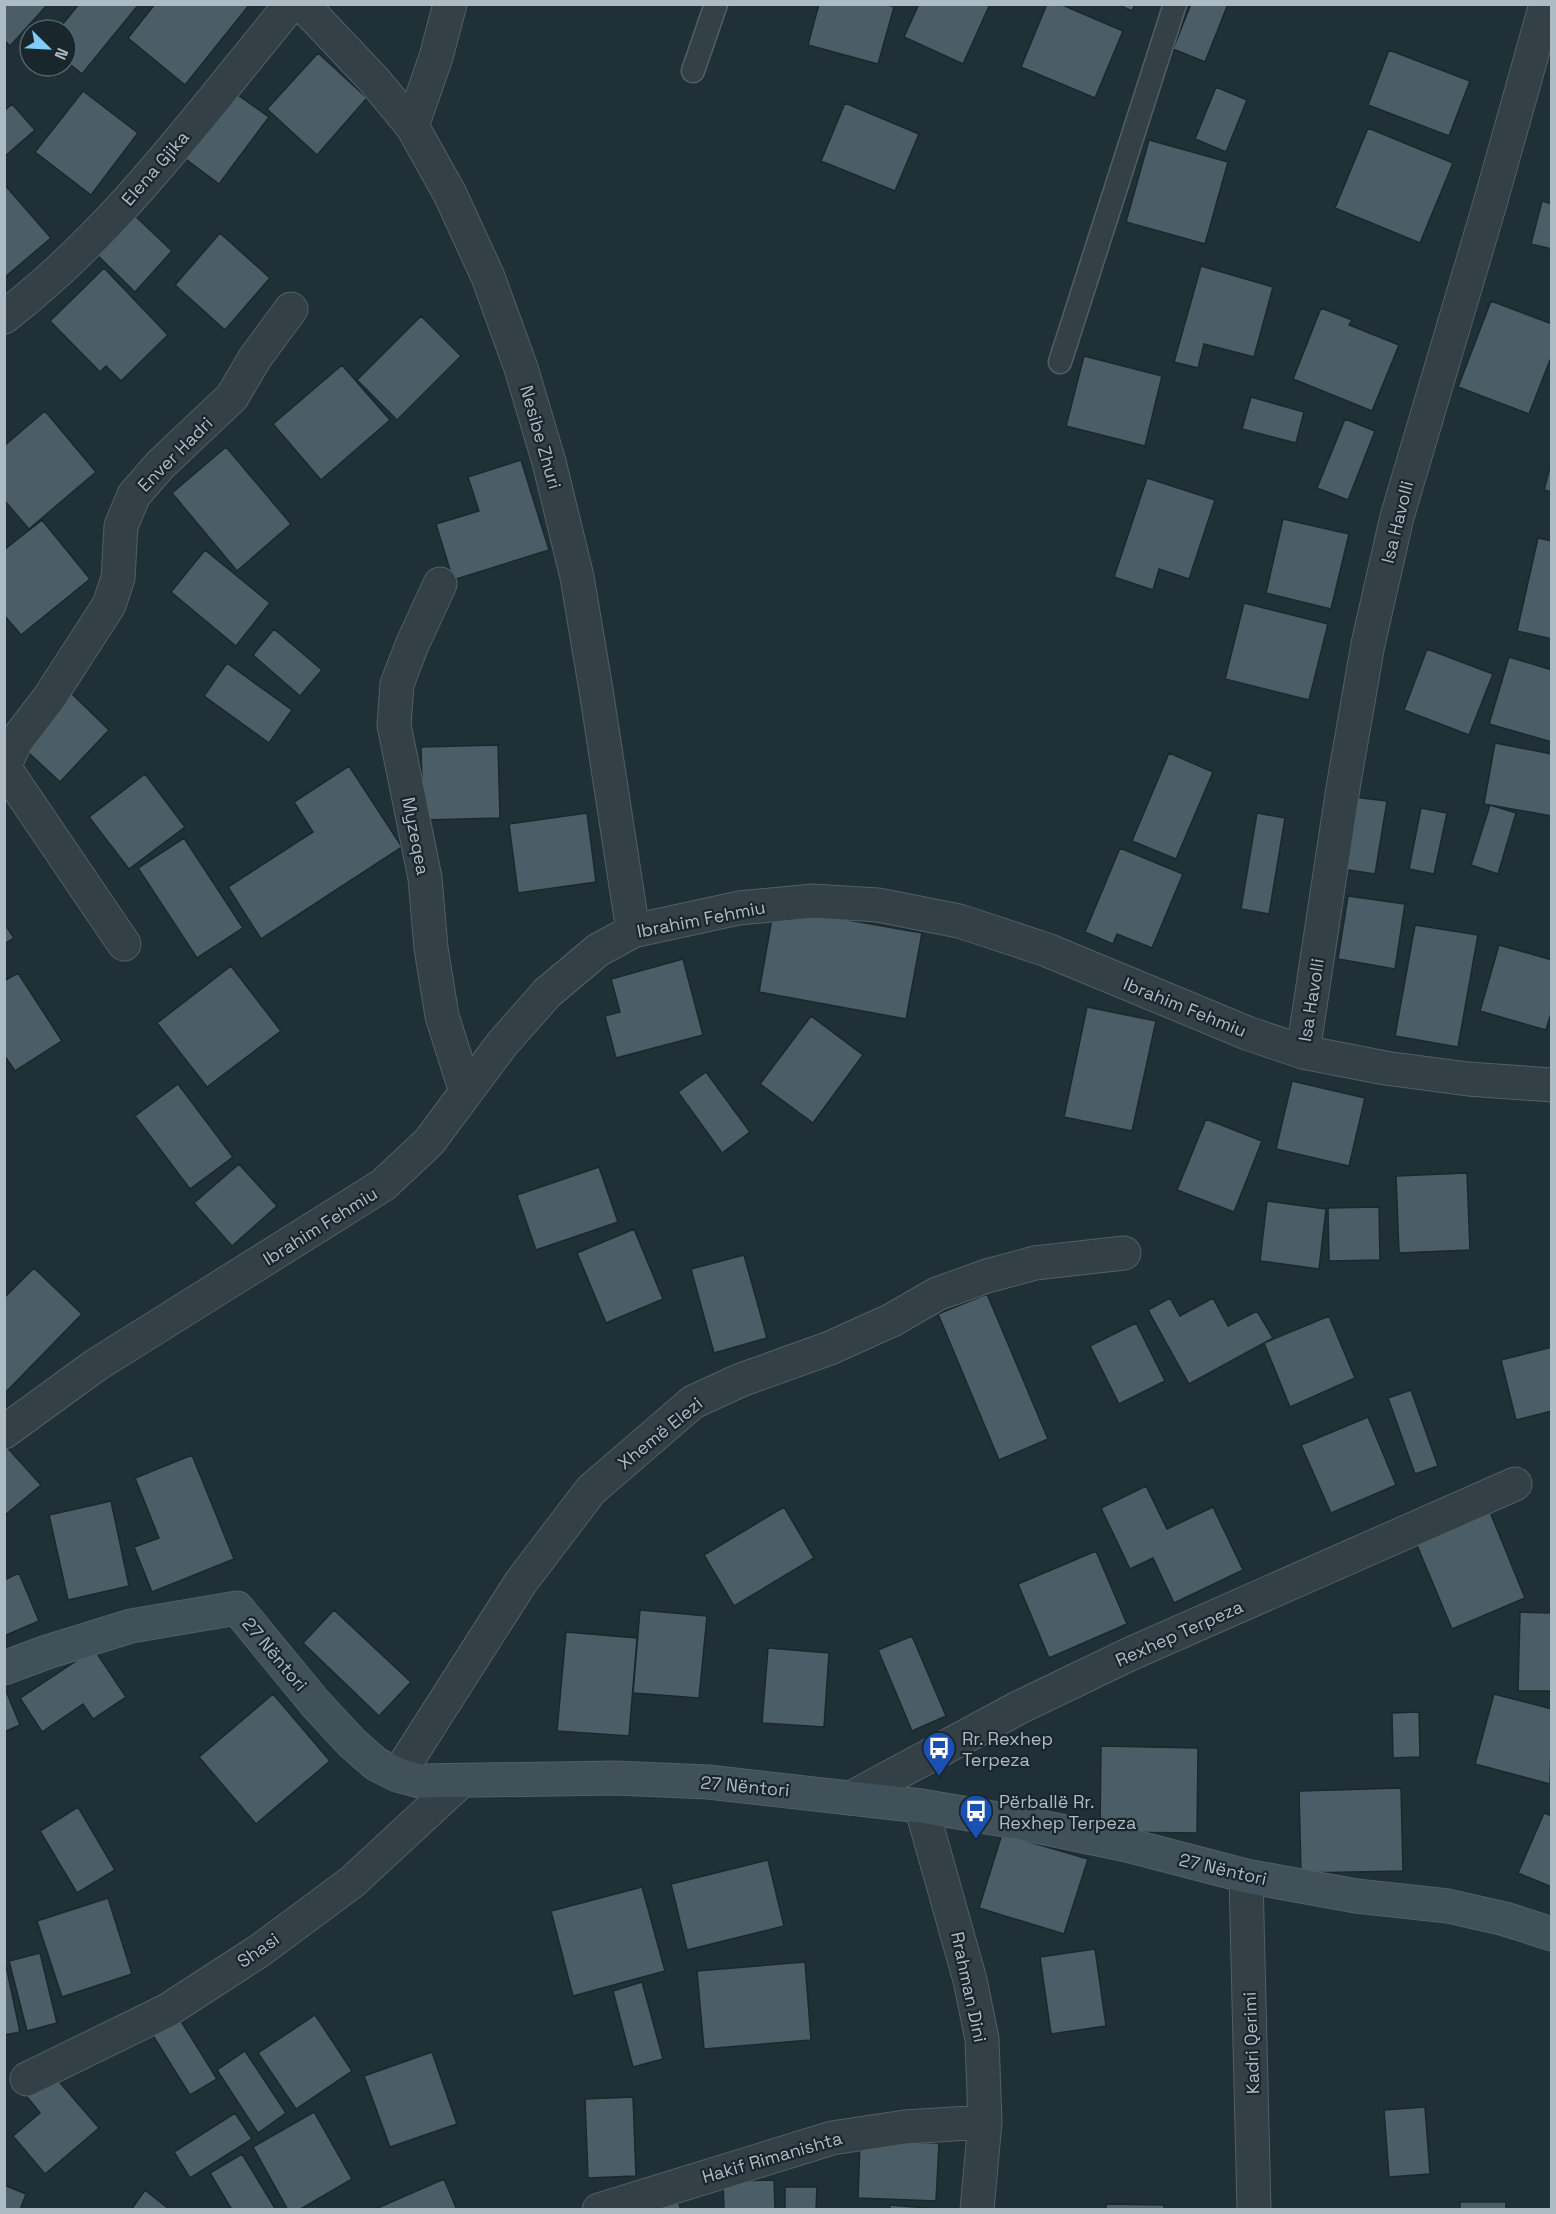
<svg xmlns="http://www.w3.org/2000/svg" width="1556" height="2214" viewBox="0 0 1556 2214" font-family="'Space Grotesk',sans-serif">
<rect width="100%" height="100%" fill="#203037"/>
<path fill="#4b5d66" stroke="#1b282e" stroke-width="1.5" d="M 4,4 L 48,4 L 10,46 L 4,40 Z
M 79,4 L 139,4 L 82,74 L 66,61 L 66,30 L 58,30 Z
M 155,4 L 250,4 L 185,85 L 128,38 Z
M 819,4 L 886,4 L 894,7 L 878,64 L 808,45 Z
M 919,4 L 990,4 L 963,64 L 904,37 Z
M 1047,4 L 1060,4 L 1123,31 L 1095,98 L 1021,67 Z
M 1117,4 L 1135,4 L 1132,11 Z
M 1191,4 L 1228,4 L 1205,62 L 1173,49 Z
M 1389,50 L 1470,81 L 1449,136 L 1368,105 Z
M 318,53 L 367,98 L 317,155 L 267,109 Z
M 1216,87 L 1247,100 L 1226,152 L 1195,139 Z
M 228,88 L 269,117 L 219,184 L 179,154 Z
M 83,91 L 138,133 L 91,195 L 35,152 Z
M 845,103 L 919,134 L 895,191 L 821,161 Z
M 12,104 L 35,130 L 4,157 L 4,111 Z
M 1368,128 L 1453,163 L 1420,243 L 1335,208 Z
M 1149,140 L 1228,162 L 1205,244 L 1126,222 Z
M 4,184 L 51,238 L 4,278 Z
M 1542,201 L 1552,204 L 1552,249 L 1531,244 Z
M 131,212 L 172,251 L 135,292 L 93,251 Z
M 220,233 L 270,278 L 225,330 L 175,285 Z
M 1201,266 L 1273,287 L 1254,357 L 1204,344 L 1198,368 L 1174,362 Z
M 104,268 L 168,335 L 121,381 L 106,366 L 100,372 L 50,321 Z
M 1491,301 L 1552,324 L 1552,355 L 1529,414 L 1458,387 Z
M 1321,308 L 1352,320 L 1349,325 L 1399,345 L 1372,411 L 1293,379 Z
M 421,316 L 461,356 L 397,420 L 357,380 Z
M 1084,356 L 1162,376 L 1145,446 L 1066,426 Z
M 342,365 L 390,420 L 321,480 L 273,424 Z
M 1251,397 L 1304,412 L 1296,443 L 1242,429 Z
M 45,411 L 96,472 L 29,529 L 4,500 L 4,446 Z
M 1345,419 L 1375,431 L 1348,500 L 1317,488 Z
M 226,447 L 291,524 L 237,571 L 172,493 Z
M 1552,459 L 1552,492 L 1544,490 Z
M 521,460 L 549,550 L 453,580 L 436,524 L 479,511 L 468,477 Z
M 1147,478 L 1215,500 L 1189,579 L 1159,569 L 1153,590 L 1114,577 Z
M 1283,519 L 1349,534 L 1331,609 L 1266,593 Z
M 42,520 L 90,579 L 21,635 L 4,615 L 4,550 Z
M 1538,538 L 1552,541 L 1552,639 L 1517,631 Z
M 205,550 L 270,603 L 236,646 L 171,592 Z
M 1244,603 L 1328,624 L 1309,700 L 1225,679 Z
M 274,629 L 322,670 L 300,696 L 253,655 Z
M 1427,649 L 1493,674 L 1469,735 L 1404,710 Z
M 1509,657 L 1552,670 L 1552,742 L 1489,724 Z
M 227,663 L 292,710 L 269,743 L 204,696 Z
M 66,688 L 109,730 L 60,782 L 16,741 Z
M 1495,743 L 1552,754 L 1552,816 L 1484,804 Z
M 498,745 L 500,818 L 423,820 L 421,747 Z
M 1169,753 L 1213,772 L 1176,859 L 1132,841 Z
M 349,766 L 402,847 L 261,939 L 228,887 L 313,832 L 294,802 Z
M 145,774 L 185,827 L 129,869 L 89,817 Z
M 1353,797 L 1387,801 L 1375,874 L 1342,869 Z
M 1490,805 L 1516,813 L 1498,874 L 1471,865 Z
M 1421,808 L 1447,813 L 1434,874 L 1409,869 Z
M 587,813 L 596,882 L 518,893 L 509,824 Z
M 1257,813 L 1285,818 L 1269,914 L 1241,909 Z
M 184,838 L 243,928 L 197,958 L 138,868 Z
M 1120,848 L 1183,874 L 1152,948 L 1117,934 L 1113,944 L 1085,932 Z
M 1348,896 L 1405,904 L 1395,969 L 1338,959 Z
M 774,907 L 922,933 L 906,1019 L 759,992 Z
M 4,923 L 14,938 L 4,944 Z
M 1415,925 L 1478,935 L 1458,1047 L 1395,1036 Z
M 1499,945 L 1552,960 L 1552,1010 L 1546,1030 L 1480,1011 Z
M 683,959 L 703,1035 L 616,1058 L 605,1016 L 620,1012 L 611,979 Z
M 231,966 L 281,1031 L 207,1087 L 157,1023 Z
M 18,973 L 62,1041 L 15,1071 L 4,1055 L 4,981 Z
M 1087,1007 L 1156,1021 L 1132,1131 L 1064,1117 Z
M 811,1016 L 863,1055 L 813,1123 L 760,1084 Z
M 706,1072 L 750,1132 L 722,1153 L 678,1092 Z
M 1292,1081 L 1365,1098 L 1349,1166 L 1276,1149 Z
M 178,1084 L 233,1157 L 190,1189 L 135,1116 Z
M 1206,1119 L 1262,1141 L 1234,1212 L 1177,1190 Z
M 239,1164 L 277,1206 L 232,1246 L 194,1203 Z
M 599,1167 L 618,1222 L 536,1250 L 517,1195 Z
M 1467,1173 L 1470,1250 L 1399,1253 L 1396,1176 Z
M 1267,1201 L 1326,1209 L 1319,1269 L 1260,1261 Z
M 1379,1207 L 1380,1260 L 1329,1261 L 1328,1208 Z
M 634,1229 L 663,1299 L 606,1323 L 577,1253 Z
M 744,1255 L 767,1338 L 714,1353 L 691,1269 Z
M 34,1268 L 82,1314 L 4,1394 L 4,1298 Z
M 987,1294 L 1048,1439 L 999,1460 L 938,1314 Z
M 1170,1298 L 1180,1316 L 1213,1298 L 1228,1326 L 1257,1311 L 1273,1338 L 1189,1384 L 1148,1310 Z
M 1329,1316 L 1355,1378 L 1290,1407 L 1264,1343 Z
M 1136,1323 L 1165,1381 L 1119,1404 L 1090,1346 Z
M 1552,1347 L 1552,1411 L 1516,1420 L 1501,1360 Z
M 1411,1390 L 1438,1466 L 1415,1474 L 1388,1398 Z
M 1368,1417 L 1396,1485 L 1331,1513 L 1301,1445 Z
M 4,1444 L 41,1485 L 4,1516 Z
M 192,1455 L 234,1559 L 152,1592 L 134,1547 L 159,1538 L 135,1478 Z
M 1146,1486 L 1167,1529 L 1213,1507 L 1243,1570 L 1174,1603 L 1153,1558 L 1130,1569 L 1101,1508 Z
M 111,1501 L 129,1586 L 68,1600 L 49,1515 Z
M 784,1507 L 814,1558 L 734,1606 L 704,1555 Z
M 1490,1512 L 1525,1598 L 1452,1629 L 1416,1543 Z
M 1096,1551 L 1127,1624 L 1049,1658 L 1018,1584 Z
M 19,1573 L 39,1621 L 4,1636 L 4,1580 Z
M 334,1610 L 411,1682 L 379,1716 L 303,1643 Z
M 640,1610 L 707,1616 L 699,1698 L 633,1693 Z
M 1520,1612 L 1552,1613 L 1552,1691 L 1518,1691 Z
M 566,1632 L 637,1638 L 629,1736 L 557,1731 Z
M 912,1636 L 946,1716 L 912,1731 L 878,1650 Z
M 768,1648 L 829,1653 L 824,1727 L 762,1723 Z
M 94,1649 L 126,1697 L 93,1719 L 83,1704 L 42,1732 L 20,1698 Z
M 4,1686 L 20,1725 L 4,1732 Z
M 273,1694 L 330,1761 L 256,1824 L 199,1757 Z
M 1494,1694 L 1552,1709 L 1550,1784 L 1475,1764 Z
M 1419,1712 L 1420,1757 L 1393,1758 L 1392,1713 Z
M 1101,1746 L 1198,1748 L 1197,1833 L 1100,1832 Z
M 1401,1788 L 1403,1871 L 1301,1873 L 1299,1791 Z
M 78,1807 L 115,1870 L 77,1893 L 40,1831 Z
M 1544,1813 L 1552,1816 L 1552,1887 L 1518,1873 Z
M 1002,1834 L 1088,1859 L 1064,1934 L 979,1908 Z
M 768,1860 L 784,1926 L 687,1950 L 671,1884 Z
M 642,1887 L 665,1971 L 573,1996 L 551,1911 Z
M 108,1898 L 132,1974 L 62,1997 L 37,1921 Z
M 1095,1949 L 1106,2026 L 1051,2034 L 1040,1957 Z
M 40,1953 L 57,2023 L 27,2031 L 9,1961 Z
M 5,1961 L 20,2032 L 4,2035 L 4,1961 Z
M 805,1962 L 811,2040 L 704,2049 L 697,1971 Z
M 642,1982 L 663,2059 L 633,2067 L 613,1991 Z
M 315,2015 L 352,2071 L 296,2109 L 258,2053 Z
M 179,2018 L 217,2079 L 190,2095 L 152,2034 Z
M 245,2051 L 286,2113 L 258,2133 L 217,2070 Z
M 432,2052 L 457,2124 L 390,2147 L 364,2076 Z
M 49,2070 L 99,2128 L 45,2174 L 13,2136 L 40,2113 L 23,2092 Z
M 633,2097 L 636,2176 L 588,2178 L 585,2099 Z
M 1425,2107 L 1430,2174 L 1389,2177 L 1384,2110 Z
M 314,2112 L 352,2179 L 299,2210 L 288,2210 L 253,2147 Z
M 235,2113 L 252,2139 L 190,2178 L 174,2152 Z
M 860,2141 L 939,2143 L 936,2201 L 858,2198 Z
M 242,2154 L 276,2210 L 232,2210 L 210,2173 Z
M 444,2179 L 457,2210 L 373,2210 Z
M 774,2180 L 775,2210 L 724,2210 L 723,2181 Z
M 4,2185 L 26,2194 L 20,2210 L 4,2210 Z
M 785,2187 L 817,2187 L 816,2210 L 785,2210 Z
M 145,2190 L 170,2210 L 131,2210 Z
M 676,2195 L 681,2210 L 640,2210 Z
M 1460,2202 L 1506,2202 L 1506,2210 L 1460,2210 Z
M 1106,2204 L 1164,2205 L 1164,2210 L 1106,2210 Z
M 890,2205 L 939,2209 L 890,2210 Z"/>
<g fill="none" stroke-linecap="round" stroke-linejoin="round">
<g stroke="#515f65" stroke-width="25">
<path id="lane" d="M 693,71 L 716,4
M 1060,362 L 1175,4"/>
</g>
<g stroke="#515f65" stroke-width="35">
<path id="street" d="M 302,4 L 374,80 L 412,126 L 450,194 L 488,277 L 521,368 L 549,462 L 577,577 L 596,690 L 633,931
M 412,126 L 436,57 L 450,4
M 4,317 C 116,231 201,113 291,4
M 440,584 L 412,645 L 397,684 L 394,725 L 425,878 L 431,948 L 442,1016 L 466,1092
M 124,944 L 4,767 L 16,741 L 49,698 L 109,605 L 118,578 L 121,526 L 134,495 L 160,465 L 232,397 L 255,358 L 291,309
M 1303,1052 L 1343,788 L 1368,644 L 1397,517 L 1491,200 L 1546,4
M 4,1432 L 96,1365 L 383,1185 L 429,1142 L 502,1044 L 547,993 L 598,950 L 633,931 L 739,908 L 813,901 L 878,905 L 959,921 L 1047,950 L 1247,1033 L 1303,1052 L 1385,1068 L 1468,1079 L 1552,1085
M 398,1775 L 521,1582 L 591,1490 L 693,1402 L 741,1380 L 830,1348 L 892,1320 L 937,1294 L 987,1276 L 1035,1263 L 1124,1253
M 851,1798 L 1018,1708 L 1130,1654 L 1515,1484
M 921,1806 L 970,1980 L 982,2039 L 985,2122 L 977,2210
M 1246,1876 L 1254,2210
M 27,2079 L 168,2010 L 259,1951 L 352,1882 L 461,1781
M 599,2210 L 832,2138 L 905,2127 L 985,2122"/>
</g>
<g stroke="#515f65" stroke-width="35">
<path id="secondary" d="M 4,1668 L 47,1652 L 131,1626 L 237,1608 L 315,1703 L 352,1743 L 376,1764 L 398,1775 L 420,1781 L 615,1778 L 708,1782 L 921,1806 L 1022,1823 L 1127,1845 L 1246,1876 L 1356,1896 L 1448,1906 L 1505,1919 L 1552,1934"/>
</g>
<use href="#lane" stroke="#334147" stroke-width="22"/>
<use href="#street" stroke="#334147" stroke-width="33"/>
<use href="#secondary" stroke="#41515a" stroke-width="33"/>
</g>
<defs>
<g id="bus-pin" transform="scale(1.725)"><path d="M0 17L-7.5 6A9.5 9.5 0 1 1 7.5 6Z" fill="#1a4fb4" stroke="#19262c"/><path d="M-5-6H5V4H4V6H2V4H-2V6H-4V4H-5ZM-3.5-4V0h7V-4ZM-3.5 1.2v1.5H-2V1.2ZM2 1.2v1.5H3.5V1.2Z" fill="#fff"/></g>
</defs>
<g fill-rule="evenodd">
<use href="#bus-pin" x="939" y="1748"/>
<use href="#bus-pin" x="976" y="1811"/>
</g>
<g text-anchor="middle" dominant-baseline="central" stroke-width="4.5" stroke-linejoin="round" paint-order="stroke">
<g font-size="18" fill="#adbcc4" stroke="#19262c">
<text transform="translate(155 168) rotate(-49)">Elena Gjika</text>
<text transform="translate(541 437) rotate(74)">Nesibe Zhuri</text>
<text transform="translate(175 454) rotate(-45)">Enver Hadri</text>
<text transform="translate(1397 522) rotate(-76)">Isa Havolli</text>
<text transform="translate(416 836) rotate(79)">Myzeqea</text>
<text transform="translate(701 919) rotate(-11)">Ibrahim Fehmiu</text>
<text transform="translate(1311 1000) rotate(-81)">Isa Havolli</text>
<text transform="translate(1185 1007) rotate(22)">Ibrahim Fehmiu</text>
<text transform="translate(320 1226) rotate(-32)">Ibrahim Fehmiu</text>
<text transform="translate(660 1433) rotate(-39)">Xhemë Elezi</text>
<text transform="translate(1179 1633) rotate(-24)">Rexhep Terpeza</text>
<text transform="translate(275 1654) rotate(50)">27 Nëntori</text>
<text transform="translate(745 1786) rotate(5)">27 Nëntori</text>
<text transform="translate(1223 1869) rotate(13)">27 Nëntori</text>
<text transform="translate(258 1950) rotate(-35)">Shasi</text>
<text transform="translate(969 1987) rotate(78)">Rrahman Dini</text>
<text transform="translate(1251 2043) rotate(-92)">Kadri Qerimi</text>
<text transform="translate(772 2157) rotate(-16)">Hakif Rimanishta</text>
</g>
<g font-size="18" fill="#adbcc4" stroke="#19262c" text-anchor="start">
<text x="962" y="1738">Rr. Rexhep<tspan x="962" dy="21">Terpeza</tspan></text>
<text x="999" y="1801">Përballë Rr.<tspan x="999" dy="21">Rexhep Terpeza</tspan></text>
</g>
</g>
<rect width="1556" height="2214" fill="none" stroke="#adbcc4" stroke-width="12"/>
<g transform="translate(48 48) rotate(114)"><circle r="28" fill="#19262c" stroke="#546269" stroke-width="1.5"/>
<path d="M0-4.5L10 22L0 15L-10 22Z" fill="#80cdf7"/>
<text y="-9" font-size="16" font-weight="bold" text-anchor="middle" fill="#adbcc4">N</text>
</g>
</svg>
